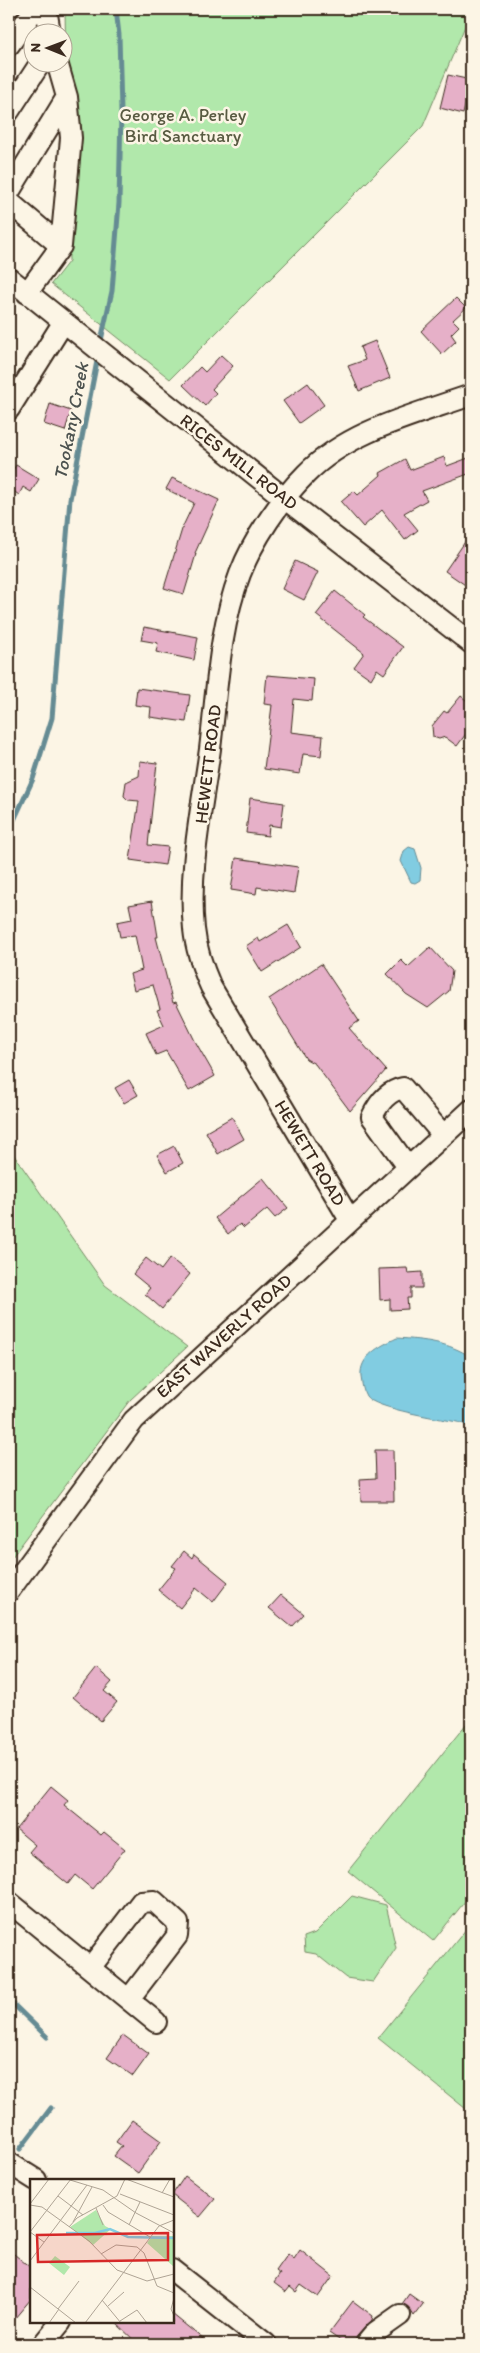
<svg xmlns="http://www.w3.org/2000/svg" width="480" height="2353" viewBox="0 0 480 2353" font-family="Itim,sans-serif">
<rect width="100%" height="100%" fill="#fcf5e5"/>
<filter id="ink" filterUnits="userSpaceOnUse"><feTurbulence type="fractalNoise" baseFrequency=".02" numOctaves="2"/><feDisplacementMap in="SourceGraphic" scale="10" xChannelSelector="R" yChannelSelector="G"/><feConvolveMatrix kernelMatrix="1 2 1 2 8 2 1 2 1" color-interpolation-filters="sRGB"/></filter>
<g filter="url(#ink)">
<path fill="#b1e8ab" stroke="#768964" d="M 65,9 L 471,9 L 471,17 L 468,19 L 423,126 L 170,379 L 51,284 L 69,261 Z
M 9,1148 L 105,1285 L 187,1347 L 130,1400 L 9,1561 Z
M 471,1718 L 471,1894 L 433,1941 L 348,1871 Z
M 352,1896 L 386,1905 L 396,1948 L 373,1982 L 346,1978 L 316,1954 L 305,1952 L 304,1937 L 315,1933 Z
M 471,1923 L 471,2113 L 378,2038 Z"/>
<path fill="#81cce1" stroke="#658b93" d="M 409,847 L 415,849 L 421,868 L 420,880 L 415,883 L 411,882 L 401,861 L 404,851 Z
M 397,1338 C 425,1340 448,1342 471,1357 L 471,1429 L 462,1423 C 444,1419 374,1409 366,1396 C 363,1391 362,1384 361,1377 C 359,1356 380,1346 397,1338 Z"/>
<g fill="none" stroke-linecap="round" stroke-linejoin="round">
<path stroke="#658b93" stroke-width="5" d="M 100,345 L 112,291 L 119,203 L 121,112 L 119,35 L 116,9
M 9,831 L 33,779 L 52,718 L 70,499 L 98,356
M 9,2000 L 47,2037
M 20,2149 L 51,2108"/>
</g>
<path fill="#e6b0c8" stroke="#3b2a1e" d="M 448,75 L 471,80 L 471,99 L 467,98 L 463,114 L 440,108 Z
M 456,298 L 466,308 L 453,320 L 459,326 L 451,334 L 456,341 L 442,354 L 421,331 Z
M 375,341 L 390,378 L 359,391 L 348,366 L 365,360 L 360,347 Z
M 221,355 L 233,366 L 212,389 L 216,393 L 205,406 L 183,385 L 200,367 L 205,372 Z
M 308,383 L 324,405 L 299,423 L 283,401 Z
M 50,404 L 71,411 L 65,431 L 44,424 Z
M 444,457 L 447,466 L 471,457 L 471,473 L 422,491 L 427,500 L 404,513 L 418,530 L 405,540 L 382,510 L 363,527 L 341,502 L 354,491 L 358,495 L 381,475 L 380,473 L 405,459 L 410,470 Z
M 16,465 L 39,479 L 31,492 L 23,487 L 19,495 L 9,488 L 9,477 Z
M 172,478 L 219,500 L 195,553 L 196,554 L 184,594 L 164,588 L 183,526 L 194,503 L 166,489 Z
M 471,533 L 471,589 L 445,571 Z
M 295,561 L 318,572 L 304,600 L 282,589 Z
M 335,591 L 365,615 L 363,617 L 403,647 L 384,674 L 377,669 L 371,679 L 354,667 L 364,653 L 316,615 Z
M 144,627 L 198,637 L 194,660 L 156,652 L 158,643 L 141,640 Z
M 267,675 L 314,679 L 312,701 L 294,699 L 291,732 L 323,736 L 321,756 L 303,754 L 300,774 L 264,769 L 272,705 L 264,704 Z
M 137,688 L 190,695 L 186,722 L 150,717 L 151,707 L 135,705 Z
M 461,696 L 471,704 L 471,727 L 457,746 L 445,737 L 439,739 L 433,737 L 432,726 L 444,711 L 447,713 Z
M 140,761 L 157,763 L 148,845 L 168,847 L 165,865 L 130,860 L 139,801 L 128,800 L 124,796 L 126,782 L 139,776 Z
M 250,798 L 284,803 L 281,827 L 269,825 L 268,836 L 246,833 Z
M 236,858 L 298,867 L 294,893 L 257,887 L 256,894 L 231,890 Z
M 152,901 L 158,937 L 156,937 L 173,1003 L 176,1002 L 195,1041 L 215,1076 L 189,1091 L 166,1051 L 156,1055 L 146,1033 L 164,1025 L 157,1010 L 160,1009 L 153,985 L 134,990 L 130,974 L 142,970 L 135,935 L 120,937 L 117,922 L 132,919 L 129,905 Z
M 288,925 L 301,947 L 262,972 L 246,946 L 258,938 L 260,942 Z
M 430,947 L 452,971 L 449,991 L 428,1008 L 406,994 L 387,974 L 401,960 L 408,967 Z
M 321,964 L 359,1021 L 349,1028 L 386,1070 L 350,1111 L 315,1064 L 306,1059 L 269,999 Z
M 129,1080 L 138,1095 L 124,1103 L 115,1088 Z
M 232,1117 L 244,1139 L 218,1154 L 206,1132 Z
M 174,1146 L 183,1163 L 167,1172 L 157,1155 Z
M 263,1178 L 288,1208 L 275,1218 L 267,1209 L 244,1228 L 240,1224 L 228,1234 L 215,1218 Z
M 146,1258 L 161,1270 L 170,1258 L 190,1274 L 162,1309 L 145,1294 L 150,1288 L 133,1274 Z
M 407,1268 L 408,1273 L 422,1272 L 422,1288 L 411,1288 L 411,1298 L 407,1298 L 408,1309 L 390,1310 L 390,1299 L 380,1300 L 379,1269 Z
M 375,1450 L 393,1450 L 394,1501 L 361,1501 L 360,1479 L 376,1478 Z
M 184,1551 L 192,1558 L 194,1554 L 228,1582 L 213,1602 L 196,1588 L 180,1608 L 158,1590 L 176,1568 L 172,1566 Z
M 281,1595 L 304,1614 L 292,1627 L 269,1608 Z
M 96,1668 L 112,1682 L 104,1691 L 117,1702 L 101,1721 L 73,1697 Z
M 51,1786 L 68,1800 L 64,1805 L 101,1835 L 104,1832 L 125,1849 L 92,1889 L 75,1875 L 68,1884 L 29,1852 L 35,1845 L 16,1829 Z
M 123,2035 L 149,2054 L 133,2076 L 107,2058 Z
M 132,2120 L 161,2141 L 138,2173 L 114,2156 L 122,2146 L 116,2142 Z
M 185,2176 L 215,2199 L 200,2217 L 172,2195 Z
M 9,2250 L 31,2268 L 31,2299 L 9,2325 Z
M 300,2250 L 333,2276 L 318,2297 L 301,2285 L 296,2292 L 290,2287 L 286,2292 L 274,2283 L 280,2274 L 276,2271 L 288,2254 L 294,2259 Z
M 409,2294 L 423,2304 L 414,2316 L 409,2308 L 402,2304 Z
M 353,2301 L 373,2316 L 372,2320 L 357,2336 L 354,2344 L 345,2344 L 329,2333 Z
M 172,2314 L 209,2344 L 138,2344 L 115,2322 L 172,2322 Z"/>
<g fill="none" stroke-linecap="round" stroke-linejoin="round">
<g stroke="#3b2a1e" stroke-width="24">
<path id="minor" d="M 46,9 L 50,32
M 9,45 L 35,9
M 57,62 L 67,97 L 71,138 L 61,246
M 9,111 L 41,62
M 9,192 L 67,97
M 9,202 L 61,246 L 27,293
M 9,278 L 284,498 L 471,643
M 9,409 L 63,323
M 408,1167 L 372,1117 C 378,1104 387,1091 403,1088 L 443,1135
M 350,1220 L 211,987 C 203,969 196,950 194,929 C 188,870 202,808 210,749 C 217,691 219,629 240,574 C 253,540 280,500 306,474 C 349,430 415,415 471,395
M 9,1591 L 134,1420 L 471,1110
M 9,1902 L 156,2022
M 90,1968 L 141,1902 L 154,1901 L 178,1923 L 177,1936 L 129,1999
M 9,2163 L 36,2180
M 172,2270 L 266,2344
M 43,2344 L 61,2322
M 366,2344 L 376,2332 L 400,2315"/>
</g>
<use href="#minor" stroke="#fcf5e5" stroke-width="20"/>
</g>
</g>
<g text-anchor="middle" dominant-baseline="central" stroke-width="5" stroke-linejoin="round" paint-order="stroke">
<g font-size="18" fill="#585a41" stroke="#fcf5e5">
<text x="183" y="115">George A. Perley<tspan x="183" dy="21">Bird Sanctuary</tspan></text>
</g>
<g font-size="18" fill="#3b2a1e" stroke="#fcf5e5">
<text transform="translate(239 462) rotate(38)">RICES MILL ROAD</text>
<text transform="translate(208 764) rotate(-83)">HEWETT ROAD</text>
<text transform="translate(310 1153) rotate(59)">HEWETT ROAD</text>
<text transform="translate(224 1336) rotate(-42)">EAST WAVERLY ROAD</text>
</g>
<g font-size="19" font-style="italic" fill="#4c524f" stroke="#fcf5e5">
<text transform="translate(71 421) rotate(-79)">Tookany Creek</text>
</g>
</g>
<g transform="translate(30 2179)">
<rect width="144" height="144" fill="#fcf5e5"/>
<path d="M 66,31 L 75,47 L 81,50 L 63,66 L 40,48 ZM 122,57 L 144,57 L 143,87 L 117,64 ZM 25,77 L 40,88 L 34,96 L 19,84 Z" fill="#b1e8ab"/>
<path fill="none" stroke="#81cce1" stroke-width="2.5" d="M 36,54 L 65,54 L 80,50 L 98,58 L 144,59"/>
<path fill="none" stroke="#afa495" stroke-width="1" d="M 96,0 L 144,18M 40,1 L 73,11 L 106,34 L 144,54M 132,14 L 140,0M 90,15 L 144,36M 28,17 L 53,36M 0,25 L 19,0M 0,26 L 12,28 L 59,62 L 87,91 L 117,102 L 144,95M 73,26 L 78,33 L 120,58M 66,29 L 73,46M 43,43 L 62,8M 99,46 L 110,23M 39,48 L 47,39 L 87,17 L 95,0M 0,53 L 14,63M 0,53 L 41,0M 71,75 L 86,66 L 107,68 L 114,74 L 127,107 L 144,114M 0,82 L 57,6M 0,108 L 46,144M 144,119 L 141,130 L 144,137M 72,121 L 91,144M 78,127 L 94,113M 28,130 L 49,102M 90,142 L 107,131 L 117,144M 19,144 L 29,130M 55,144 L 129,47 L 144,41"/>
<path fill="#d62828" fill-opacity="0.15" stroke="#d62828" stroke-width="2.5" d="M 138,54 L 138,81 L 8,83 L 7,56 Z"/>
<rect width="144" height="144" fill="none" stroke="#3b2a1e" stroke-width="2.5"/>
</g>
<rect width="480" height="2353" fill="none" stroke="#fcf5e5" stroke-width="30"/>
<rect x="15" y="15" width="450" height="2323" fill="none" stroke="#3b2a1e" stroke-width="2" filter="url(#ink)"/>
<g transform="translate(48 48) rotate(271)"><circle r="24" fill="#fcf5e5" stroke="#afa495"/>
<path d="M0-4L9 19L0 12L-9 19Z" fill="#3b2a1e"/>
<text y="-8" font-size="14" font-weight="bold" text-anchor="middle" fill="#3b2a1e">N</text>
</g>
</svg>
